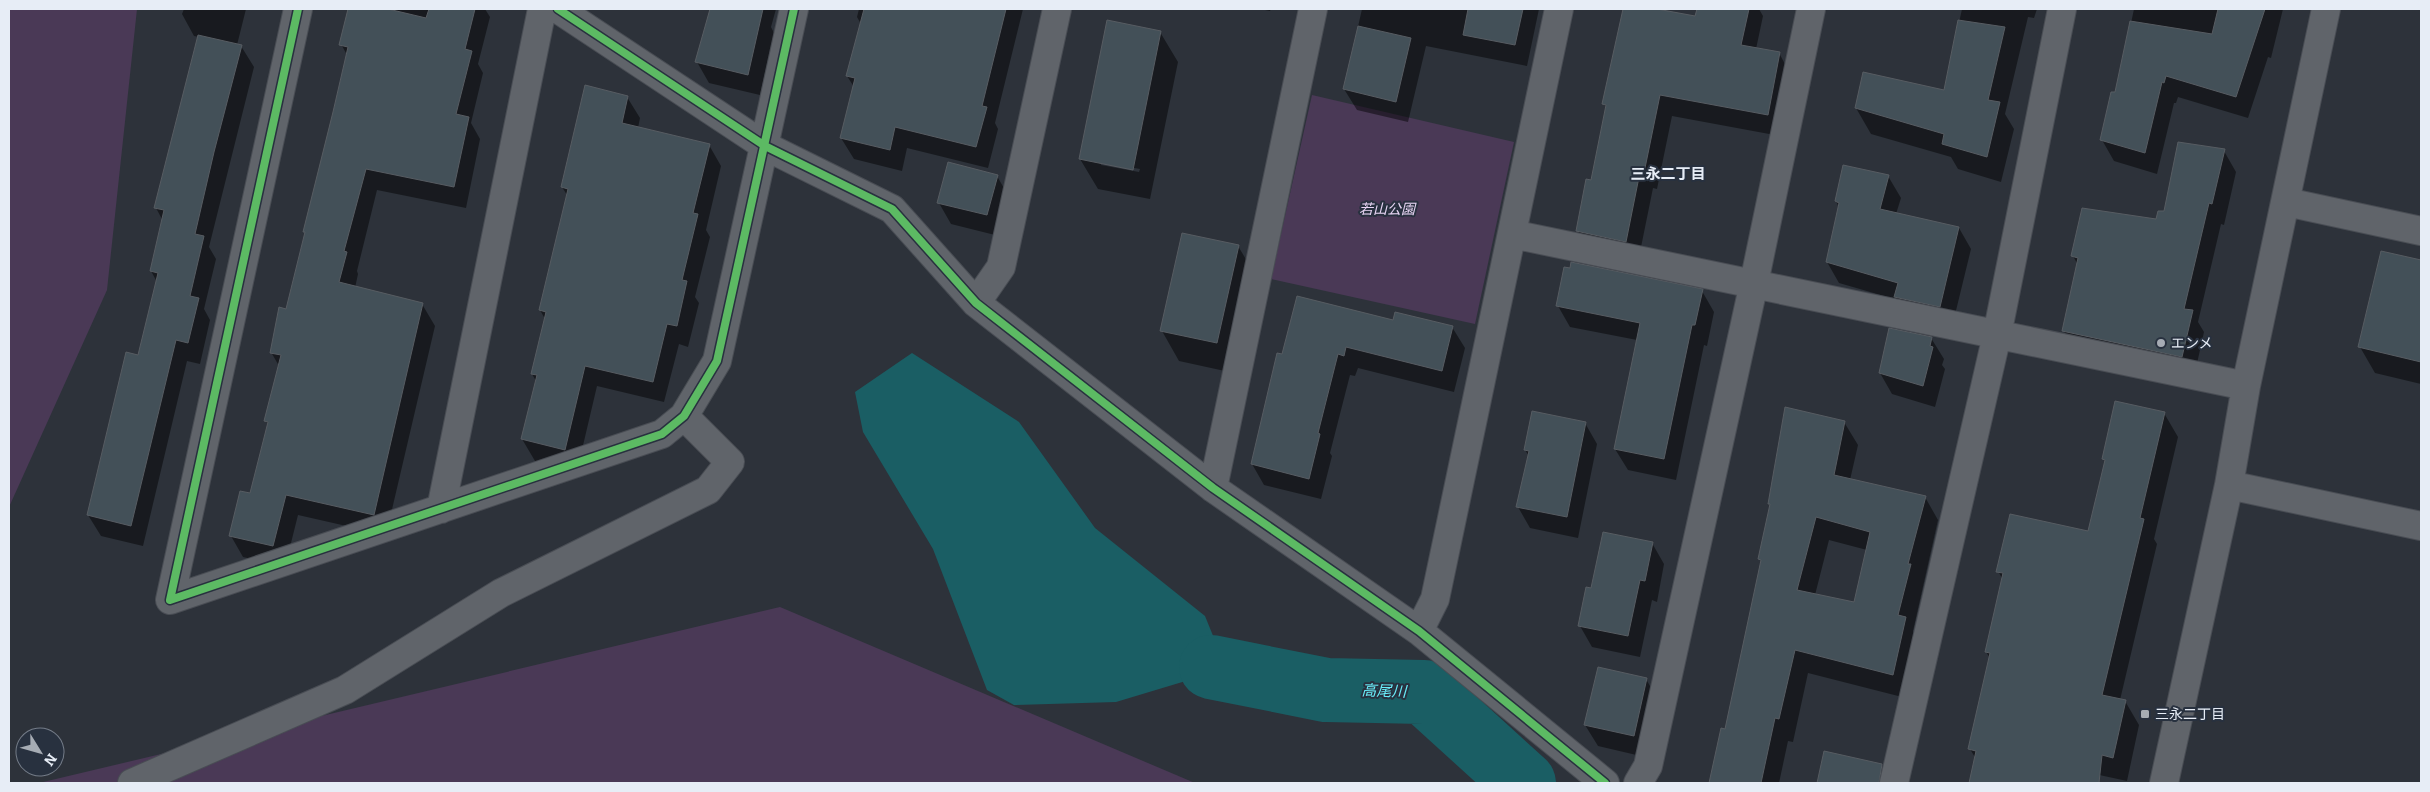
<svg xmlns="http://www.w3.org/2000/svg" width="2430" height="792" viewBox="0 0 2430 792" font-family="Bitter,'Noto Sans JP',serif">
<rect width="100%" height="100%" fill="#2d323a"/>
<path fill="#4a3956" d="M 9,9 L 137,9 L 107,290 L 9,507 Z
M 1312,95 L 1514,142 L 1475,324 L 1271,279 Z
M 780,607 L 1195,783 L 39,783 Z"/>
<path fill="#1a5e64" d="M 912,353 L 1019,422 L 1095,528 L 1205,616 L 1218,648 L 1211,667 L 1189,680 L 1116,702 L 1014,705 L 987,690 L 933,549 L 863,432 L 855,392 Z"/>
<path fill="#0007" fill-rule="evenodd" d="M 184,9 L 246,9 L 237,45 L 241,46 L 254,67 L 209,247 L 216,259 L 204,309 L 210,320 L 200,364 L 187,361 L 143,546 L 101,536 L 88,515 L 139,357 L 157,282 L 151,271 L 163,221 L 156,208 L 199,37 L 194,36 L 182,14 Z
M 349,9 L 485,9 L 490,17 L 478,64 L 483,73 L 471,123 L 480,139 L 466,208 L 377,190 L 357,271 L 358,274 L 355,288 L 422,304 L 435,326 L 386,535 L 298,515 L 285,567 L 243,557 L 231,536 L 251,495 L 268,425 L 266,421 L 279,366 L 271,352 L 287,310 L 347,55 L 341,44 Z
M 711,9 L 776,9 L 771,27 L 774,33 L 760,95 L 709,83 L 697,62 Z
M 859,9 L 1023,9 L 995,123 L 998,129 L 988,168 L 907,148 L 902,171 L 854,159 L 841,138 L 854,87 L 847,76 L 861,24 L 857,17 Z
M 1260,9 L 1271,9 L 1270,11 Z
M 1362,9 L 1539,9 L 1527,66 L 1426,46 L 1408,122 L 1357,110 L 1344,89 Z
M 1624,9 L 1650,9 L 1696,18 L 1698,9 L 1759,9 L 1763,16 L 1756,49 L 1779,53 L 1791,75 L 1780,136 L 1672,116 L 1657,189 L 1653,188 L 1638,262 L 1590,252 L 1578,231 L 1592,181 L 1607,109 L 1604,104 Z
M 1962,9 L 2037,9 L 2034,18 L 2028,17 L 2005,114 L 2014,129 L 2001,182 L 1958,169 L 1951,157 L 1871,134 L 1856,108 L 1944,91 Z
M 2134,9 L 2283,9 L 2271,58 L 2268,57 L 2248,118 L 2178,97 L 2176,103 L 2174,103 L 2157,174 L 2114,161 L 2102,140 L 2116,94 Z
M 1160,32 L 1178,62 L 1150,199 L 1098,189 L 1080,159 ZM 1101,162 L 1140,169 L 1139,172 L 1101,165 Z
M 627,97 L 640,118 L 638,128 L 709,145 L 721,166 L 706,230 L 710,237 L 695,297 L 699,303 L 688,347 L 679,344 L 664,402 L 597,386 L 577,471 L 535,461 L 522,439 L 536,381 L 532,374 L 545,319 L 540,310 L 567,195 L 562,187 Z
M 2224,151 L 2236,172 L 2224,225 L 2221,224 L 2198,322 L 2204,332 L 2194,377 L 2076,352 L 2064,331 L 2078,265 L 2073,256 L 2157,221 Z
M 997,176 L 1009,197 L 999,236 L 951,224 L 939,203 Z
M 1888,176 L 1901,198 L 1896,214 L 1959,228 L 1971,249 L 1952,327 L 1898,300 L 1839,283 L 1827,262 L 1839,208 L 1836,201 Z
M 1238,246 L 1256,276 L 1234,373 L 1179,361 L 1162,331 Z
M 2382,252 L 2421,262 L 2421,384 L 2375,373 L 2360,347 Z
M 1702,291 L 1714,312 L 1707,346 L 1704,345 L 1676,480 L 1628,470 L 1615,449 L 1637,340 L 1570,327 L 1558,306 Z
M 1394,322 L 1452,327 L 1465,348 L 1454,392 L 1358,368 L 1355,376 L 1350,375 L 1330,453 L 1332,456 L 1321,499 L 1264,485 L 1252,464 L 1283,356 Z
M 1931,338 L 1944,359 L 1942,365 L 1945,369 L 1935,407 L 1892,394 L 1880,373 Z
M 2164,413 L 2178,437 L 2154,539 L 2157,544 L 2120,700 L 2125,701 L 2139,725 L 2127,781 L 2044,763 L 2039,783 L 1970,783 L 1976,759 L 1970,749 L 1990,658 L 1986,652 L 2003,580 L 1998,571 L 2089,532 L 2106,463 L 2103,459 Z
M 1844,422 L 1858,445 L 1850,480 L 1925,497 L 1938,520 L 1913,631 L 1919,641 L 1906,698 L 1808,673 L 1793,742 L 1788,741 L 1779,783 L 1710,783 L 1722,730 L 1726,731 L 1762,563 L 1759,558 L 1771,506 L 1769,504 ZM 1829,540 L 1867,550 L 1855,604 L 1815,595 Z
M 1585,423 L 1597,444 L 1578,538 L 1530,528 L 1518,507 L 1529,456 L 1525,450 Z
M 1652,543 L 1664,564 L 1657,602 L 1652,600 L 1640,657 L 1592,647 L 1580,626 L 1592,589 Z
M 1646,679 L 1658,700 L 1645,757 L 1598,746 L 1585,725 Z
M 1825,752 L 1873,763 L 1885,783 L 1818,783 Z"/>
<g fill="none" stroke-linecap="round" stroke-linejoin="round">
<path stroke="#1a5e64" stroke-width="64" d="M 1211,667 L 1326,690 L 1424,692 L 1524,783"/>
</g>
<path fill="#435058" stroke="#575c62" fill-rule="evenodd" d="M 348,9 L 388,9 L 426,18 L 429,9 L 475,9 L 465,49 L 472,51 L 456,114 L 469,117 L 454,187 L 366,169 L 344,251 L 347,252 L 339,282 L 423,303 L 374,515 L 286,495 L 273,546 L 229,536 L 240,491 L 250,493 L 268,422 L 264,421 L 281,355 L 270,353 L 279,307 L 286,309 L 305,232 L 303,232 L 333,112 L 348,47 L 339,45 Z
M 710,9 L 763,9 L 748,75 L 695,62 Z
M 864,9 L 1006,9 L 982,106 L 987,107 L 976,147 L 895,127 L 890,150 L 840,138 L 855,78 L 846,76 Z
M 1468,9 L 1523,9 L 1515,45 L 1463,35 Z
M 1623,9 L 1657,9 L 1695,16 L 1697,9 L 1749,9 L 1741,45 L 1780,52 L 1768,115 L 1660,95 L 1645,168 L 1641,167 L 1626,242 L 1576,231 L 1586,179 L 1591,180 L 1606,105 L 1602,104 Z
M 2218,9 L 2265,9 L 2236,97 L 2166,76 L 2164,83 L 2162,82 L 2145,153 L 2100,140 L 2111,92 L 2115,92 L 2130,21 L 2212,34 Z
M 1107,20 L 1161,31 L 1133,170 L 1079,159 Z
M 1958,20 L 2005,27 L 1988,100 L 2000,102 L 1987,157 L 1942,144 L 1944,134 L 1855,108 L 1863,72 L 1944,90 Z
M 1358,26 L 1411,38 L 1396,102 L 1343,89 Z
M 198,35 L 242,45 L 214,152 L 195,234 L 204,236 L 190,296 L 199,298 L 188,343 L 176,340 L 131,526 L 87,515 L 126,352 L 138,355 L 158,273 L 150,271 L 164,210 L 154,208 Z
M 585,85 L 628,96 L 622,123 L 710,144 L 693,213 L 698,214 L 682,280 L 687,281 L 677,326 L 667,324 L 653,382 L 585,366 L 565,450 L 521,439 L 537,375 L 531,374 L 546,312 L 539,310 L 568,189 L 561,187 Z
M 2178,142 L 2225,149 L 2212,204 L 2209,203 L 2184,309 L 2193,310 L 2182,357 L 2062,331 L 2078,258 L 2071,256 L 2082,208 L 2156,219 L 2158,211 L 2164,211 Z
M 948,162 L 998,175 L 987,215 L 937,203 Z
M 1843,165 L 1889,175 L 1880,209 L 1959,227 L 1940,307 L 1894,297 L 1898,283 L 1826,262 L 1839,203 L 1835,201 Z
M 1182,233 L 1239,245 L 1217,343 L 1160,331 Z
M 2381,251 L 2421,260 L 2421,362 L 2358,347 Z
M 1571,262 L 1703,289 L 1695,325 L 1692,325 L 1664,459 L 1614,449 L 1640,323 L 1556,306 L 1564,267 L 1570,268 Z
M 1297,296 L 1393,320 L 1395,312 L 1453,326 L 1442,371 L 1346,347 L 1344,356 L 1338,354 L 1318,433 L 1320,434 L 1309,479 L 1251,464 L 1277,353 L 1282,354 Z
M 1889,328 L 1932,337 L 1930,346 L 1933,347 L 1923,386 L 1879,373 Z
M 2115,401 L 2165,412 L 2140,518 L 2144,519 L 2102,695 L 2126,700 L 2113,758 L 2102,755 L 2099,783 L 1969,783 L 1976,751 L 1968,749 L 1990,653 L 1985,652 L 2003,573 L 1996,572 L 2010,514 L 2088,531 L 2105,460 L 2102,459 Z
M 1785,407 L 1845,421 L 1834,475 L 1926,496 L 1908,564 L 1911,564 L 1898,615 L 1906,617 L 1893,675 L 1795,650 L 1779,719 L 1775,718 L 1761,783 L 1709,783 L 1721,728 L 1725,729 L 1761,560 L 1758,559 L 1770,504 L 1768,504 ZM 1816,517 L 1870,532 L 1854,602 L 1797,590 Z
M 1532,411 L 1586,422 L 1567,517 L 1516,507 L 1529,451 L 1524,450 Z
M 1603,532 L 1653,542 L 1645,581 L 1640,580 L 1628,636 L 1578,626 L 1586,587 L 1591,588 Z
M 1598,667 L 1647,678 L 1634,736 L 1584,725 Z
M 1824,751 L 1882,764 L 1879,783 L 1817,783 Z"/>
<g fill="none" stroke-linecap="round" stroke-linejoin="round">
<g stroke="#494d54" stroke-width="30">
<path id="minor" d="M 298,9 L 170,600 L 662,434 L 684,416 L 717,361 L 794,9
M 558,9 L 765,146 L 892,209 L 976,303 L 1213,488 L 1419,631 L 1605,783
M 2286,202 L 2421,231
M 1512,234 L 2246,386
M 976,303 L 1001,267 L 1057,9
M 2229,485 L 2246,386 L 2326,9
M 1213,488 L 1313,9
M 441,509 L 542,9
M 1419,631 L 1435,599 L 1559,9
M 132,783 L 345,690 L 501,593 L 708,490 L 730,462 L 684,416
M 1638,783 L 1648,766 L 1754,283 L 1811,9
M 1894,783 L 1997,335 L 2062,9
M 2164,783 L 2229,485 L 2421,526"/>
</g>
<use href="#minor" stroke="#60646a" stroke-width="28"/>
<g stroke="#28313f" stroke-width="11">
<path id="cycleway" d="M 298,9 L 170,600 L 662,434 L 684,416 L 717,361 L 794,9
M 558,9 L 765,146 L 892,209 L 976,303 L 1213,488 L 1419,631 L 1605,783"/>
</g>
<use href="#cycleway" stroke="#5cba63" stroke-width="8"/>
</g>
<g fill="#a6acb4" stroke="#28313f" stroke-width="2">
<circle cx="2161" cy="343" r="5"/>
<rect x="2140" y="709" width="10" height="10" rx="2.5"/>
</g>
<g text-anchor="middle" dominant-baseline="central" stroke-width="4" stroke-linejoin="round" paint-order="stroke">
<g font-size="14" font-style="italic" fill="#e8d5f4" stroke="#28313f">
<text x="1387" y="209">若山公園</text>
</g>
<g font-size="14" fill="#e7edf6" stroke="#28313f" text-anchor="start">
<text x="2171" y="343">エンメ</text>
<text x="2155" y="714">三永二丁目</text>
</g>
<g font-size="15" font-weight="bold" fill="#e7edf6" stroke="#28313f">
<text x="1668" y="174">三永二丁目</text>
</g>
<g font-size="15" font-style="italic" fill="#69edf9" stroke="#28313f">
<text transform="translate(1384 691) rotate(2)">高尾川</text>
</g>
</g>
<rect width="2430" height="792" fill="none" stroke="#e7edf6" stroke-width="20"/>
<g transform="translate(40 752) rotate(127)"><circle r="24" fill="#28313f" stroke="#747c88"/>
<path d="M0-4L9 19L0 12L-9 19Z" fill="#a6acb4"/>
<text y="-8" font-size="14" font-weight="bold" text-anchor="middle" fill="#e7edf6">N</text>
</g>
</svg>
